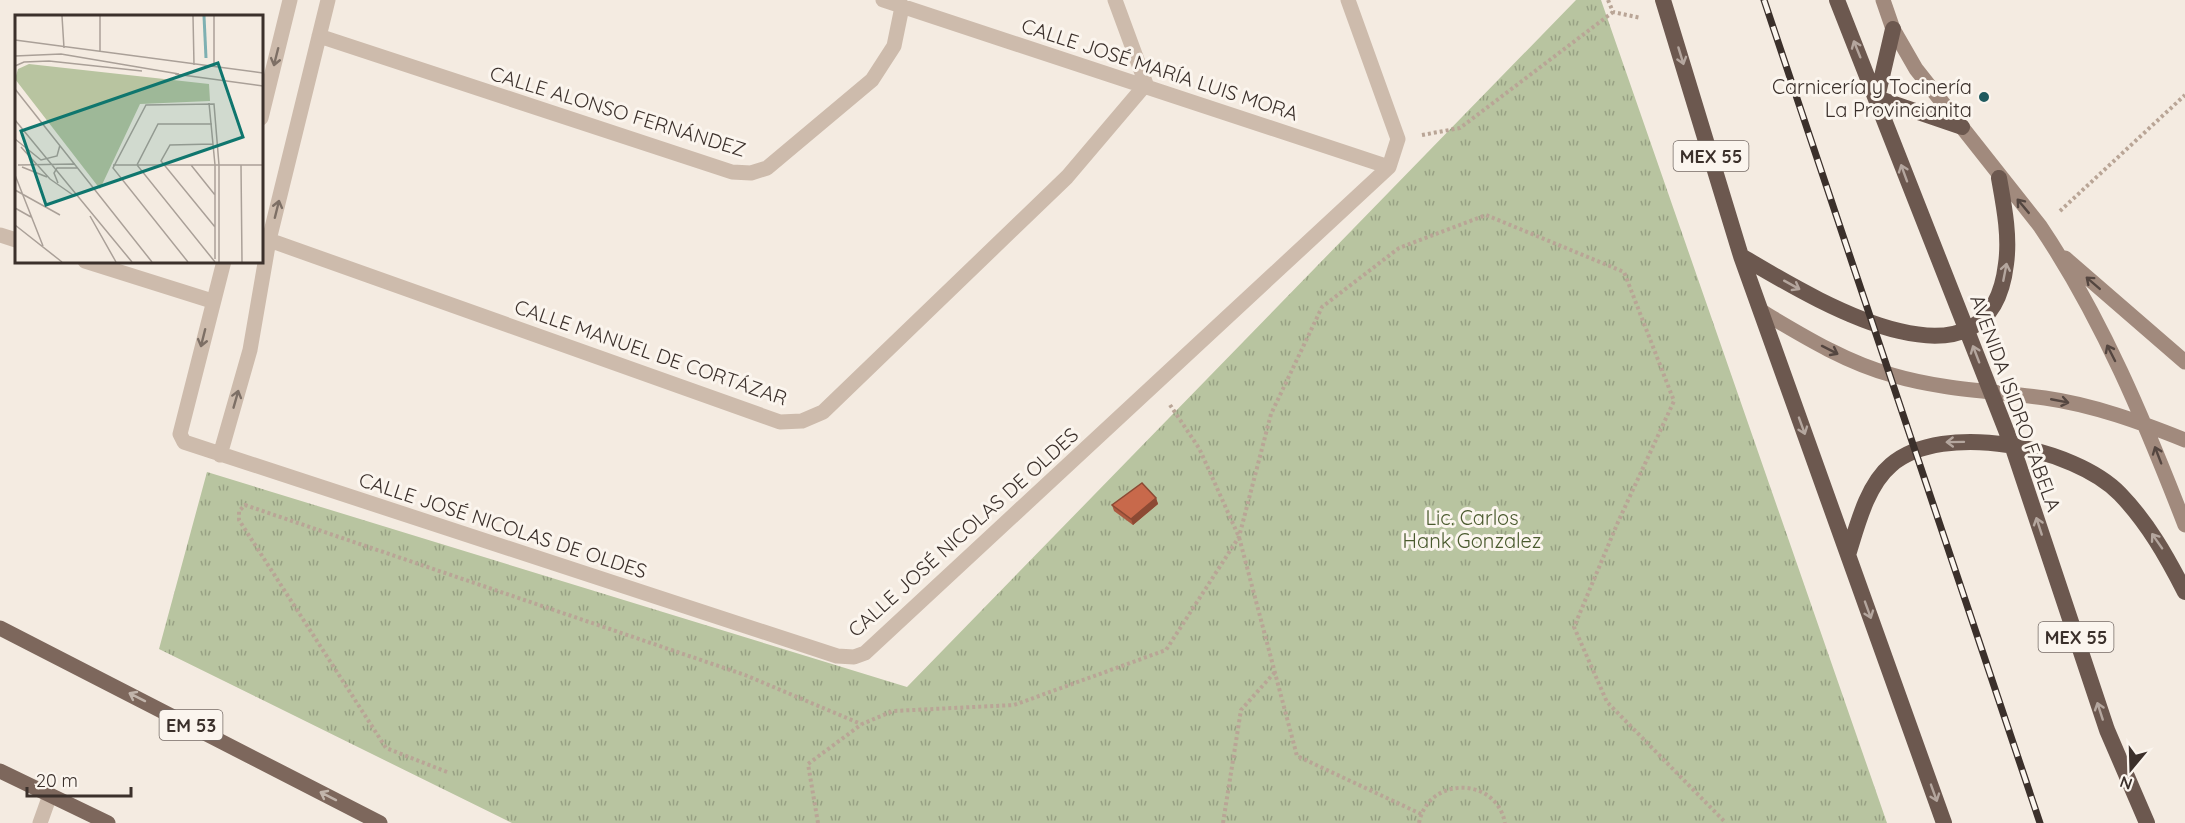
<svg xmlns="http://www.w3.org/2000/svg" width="2185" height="823" viewBox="0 0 2185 823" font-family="Quicksand,sans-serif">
<defs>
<pattern id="park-tufts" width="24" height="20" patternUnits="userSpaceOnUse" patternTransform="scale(1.5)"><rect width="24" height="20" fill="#b8c4a0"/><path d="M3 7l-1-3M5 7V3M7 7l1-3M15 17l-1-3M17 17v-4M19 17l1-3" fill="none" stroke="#97a083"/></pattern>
</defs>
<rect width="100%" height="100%" fill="#f4ebe1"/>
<path fill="url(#park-tufts)" d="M 1576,0 L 1601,0 L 1887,823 L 512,823 L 159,649 L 207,472 L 907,687 Z"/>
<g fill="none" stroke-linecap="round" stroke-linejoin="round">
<path stroke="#b9a596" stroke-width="4" stroke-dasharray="3 3" stroke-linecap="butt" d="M 1608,0 L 1613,12 L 1641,18
M 1422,135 L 1460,128 L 1613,12
M 2060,211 L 2185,95
M 1170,405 L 1199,448 L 1239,537 L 1297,756 L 1421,814
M 447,772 L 386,748 L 239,520 L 239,511 L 245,505 L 745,675 L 861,724
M 818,823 L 808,764 L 862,724 L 893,711 L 1014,705 L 1166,650 L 1239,537 L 1271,414 L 1322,307 L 1399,248 L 1486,215 L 1624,272 L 1674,401 L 1618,522 L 1574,627 L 1607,702 L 1726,823
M 1223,823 L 1241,710 L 1275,672
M 1419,823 C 1428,776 1496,776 1505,823"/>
<path stroke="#cdbbac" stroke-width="15" d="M 0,235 L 16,240
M 85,261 L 212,301"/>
<path stroke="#cdbbac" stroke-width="15" d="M 883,0 L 1389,167
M 319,36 L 732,172 L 751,173 L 767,168 L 872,80 L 894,46 L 902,7 L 899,0
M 261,118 L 290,0
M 269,240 L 780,422 L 802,421 L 823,412 L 1067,177 L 1146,84 L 1115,0
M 224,261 L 180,434 L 184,442 L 837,656 L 854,657 L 865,653 L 1389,167 L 1398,139 L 1348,0
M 220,455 L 250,350 L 269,240 L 328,0
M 40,823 L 50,795"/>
<path stroke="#a18a7d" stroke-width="15" d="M 1883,0 L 1893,29 L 1916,69 L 2040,226 C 2102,318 2145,422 2185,525
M 2065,258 L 2185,362
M 1761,311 C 1803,336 1845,362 1892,375 C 1943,390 1994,391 2045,398 C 2094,405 2140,422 2185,440"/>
<path stroke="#7d675c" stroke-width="15" d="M 0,628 L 380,823
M 0,771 L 108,823"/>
<path stroke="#6c584f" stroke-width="16" d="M 1663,0 L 1741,256 L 1944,823
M 1837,0 L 2013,448 L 2107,730 L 2147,823
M 1877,98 L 1962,127
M 1877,98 L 1893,29
M 1741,256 C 1806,294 1989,410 2006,264 C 2010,236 2004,206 1999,178
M 1848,555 C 1857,526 1867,485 1891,465 C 1943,420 2075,447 2120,494 C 2148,523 2167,557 2185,592"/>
<g stroke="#3b302b" stroke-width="7">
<path id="rail" d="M 1764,0 L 2040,823"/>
</g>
<use href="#rail" stroke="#fbf5ee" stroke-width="4.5" stroke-dasharray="14" stroke-linecap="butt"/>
</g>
<path fill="#ac5a40" d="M 1156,498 L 1158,504 L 1133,525 L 1114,511 L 1112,505 Z"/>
<path fill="#8c4a34" d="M 1156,498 L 1158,504 L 1133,525 L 1131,519 Z"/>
<path fill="#c8694b" stroke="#8c4a34" stroke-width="1.5" d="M 1142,483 L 1156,498 L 1131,519 L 1112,505 Z"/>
<defs><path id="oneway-shaft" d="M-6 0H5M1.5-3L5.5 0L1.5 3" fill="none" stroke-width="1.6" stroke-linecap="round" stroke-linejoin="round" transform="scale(1.5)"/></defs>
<g stroke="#b4a69e">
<use href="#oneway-shaft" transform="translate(1857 49) rotate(-112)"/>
<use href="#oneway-shaft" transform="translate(1681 56) rotate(73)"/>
<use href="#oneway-shaft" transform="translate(1904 173) rotate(-110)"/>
<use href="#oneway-shaft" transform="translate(2005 272) rotate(-79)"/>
<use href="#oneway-shaft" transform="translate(1792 285) rotate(29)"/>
<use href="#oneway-shaft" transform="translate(1976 354) rotate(-111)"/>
<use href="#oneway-shaft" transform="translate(1802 426) rotate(70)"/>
<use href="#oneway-shaft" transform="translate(1955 442) rotate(179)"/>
<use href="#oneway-shaft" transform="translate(2039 526) rotate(-108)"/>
<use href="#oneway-shaft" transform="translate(2157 541) rotate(-125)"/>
<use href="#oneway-shaft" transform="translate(1868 610) rotate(70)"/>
<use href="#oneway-shaft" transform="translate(2100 711) rotate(-108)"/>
<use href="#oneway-shaft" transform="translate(1934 793) rotate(70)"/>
</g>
<g stroke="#7d6f65">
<use href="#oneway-shaft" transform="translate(276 57) rotate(104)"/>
<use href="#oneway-shaft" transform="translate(277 209) rotate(-76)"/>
<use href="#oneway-shaft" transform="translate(203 338) rotate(104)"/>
<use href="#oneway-shaft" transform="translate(236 399) rotate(-74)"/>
</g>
<g stroke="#544640">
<use href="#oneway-shaft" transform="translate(2023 206) rotate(-130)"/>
<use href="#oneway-shaft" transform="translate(2093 283) rotate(-139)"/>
<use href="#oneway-shaft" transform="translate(1830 350) rotate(27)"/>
<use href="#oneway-shaft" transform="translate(2111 353) rotate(-117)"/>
<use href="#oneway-shaft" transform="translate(2060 401) rotate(11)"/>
<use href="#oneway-shaft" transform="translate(2158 455) rotate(-111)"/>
</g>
<g stroke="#c2b5ac">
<use href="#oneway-shaft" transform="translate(137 697) rotate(-153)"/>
<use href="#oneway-shaft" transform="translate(328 796) rotate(-153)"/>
</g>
<circle fill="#1f5a5e" stroke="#fbf5ee" stroke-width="2" cx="1984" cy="97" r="6"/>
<g text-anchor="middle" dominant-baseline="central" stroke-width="6" stroke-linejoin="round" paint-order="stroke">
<g fill="#fbf5ee" stroke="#756b66" stroke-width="1.5">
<rect x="1673.5" y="141" width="75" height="30" rx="4.5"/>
<rect x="2038.5" y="622" width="75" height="30" rx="4.5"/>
<rect x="159.5" y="710" width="63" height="30" rx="4.5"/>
</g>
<g font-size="18" font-weight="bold" fill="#3b302b">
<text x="1711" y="156">MEX 55</text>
<text x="2076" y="637">MEX 55</text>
<text x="191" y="725">EM 53</text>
</g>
<g font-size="20" fill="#3b302b" stroke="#fbf5ee">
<text transform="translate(1160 69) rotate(18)">CALLE JOSÉ MARÍA LUIS MORA</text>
<text transform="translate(618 111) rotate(17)">CALLE ALONSO FERNÁNDEZ</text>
<text transform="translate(651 352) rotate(19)">CALLE MANUEL DE CORTÁZAR</text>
<text transform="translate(2016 403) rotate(70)">AVENIDA ISIDRO FABELA</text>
<text transform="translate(503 525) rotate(18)">CALLE JOSÉ NICOLAS DE OLDES</text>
<text transform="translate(963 532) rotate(-42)">CALLE JOSÉ NICOLAS DE OLDES</text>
</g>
<g font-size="20" fill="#3b302b" stroke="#fbf5ee" text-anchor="end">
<text x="1972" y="86">Carnicería y Tocinería<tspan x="1972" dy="23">La Provincianita</tspan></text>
</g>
<g font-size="20" fill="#4a5a2e" stroke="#fbf5ee">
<text x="1472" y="517">Lic. Carlos<tspan x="1472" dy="23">Hank Gonzalez</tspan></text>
</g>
</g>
<g transform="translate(15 15)">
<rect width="248" height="248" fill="#f4ebe1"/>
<path d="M 14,49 L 194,69 L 195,86 L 125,89 L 85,174 L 0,64 L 3,54 Z" fill="#b8c4a0"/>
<path fill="none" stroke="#7fb0b2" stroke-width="3" d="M 189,1 L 191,43"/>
<path fill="none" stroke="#aaa098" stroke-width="1.5" d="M 47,1 L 49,33M 178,1 L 179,50M 0,25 L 248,58M 85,37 L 85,1M 0,41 L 46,39 L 164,59M 0,51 L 9,47 L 34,46 L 127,56M 199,52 L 199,1M 160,59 L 248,71M 0,74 L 137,247M 194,88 L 200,150 L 200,244M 0,105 L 117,247M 197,109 L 143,109 L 122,150 L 200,247M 0,124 L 26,145 L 42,141 L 45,130M 198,129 L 155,130 L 146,146 L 200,212M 6,132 L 35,164 L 58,180M 3,150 L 60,149M 98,150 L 248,150M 176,150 L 200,180M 226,150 L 227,247M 7,152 L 32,162M 0,160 L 28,231M 43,168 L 39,158 L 42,153 L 63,153M 0,175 L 45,200M 0,193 L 16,202M 75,201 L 101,247M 0,210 L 47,247M 173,247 L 98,153 L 131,90 L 199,89 L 204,150 L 204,247"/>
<path fill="#0f766e" fill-opacity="0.15" stroke="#0f766e" stroke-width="3" d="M 203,48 L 228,122 L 31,190 L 6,116 Z"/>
<rect width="248" height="248" fill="none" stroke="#3b302b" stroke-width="3"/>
</g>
<g transform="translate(2131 769) rotate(199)" stroke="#fbf5ee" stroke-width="4.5" paint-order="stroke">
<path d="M0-4.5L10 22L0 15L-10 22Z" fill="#3b302b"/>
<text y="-9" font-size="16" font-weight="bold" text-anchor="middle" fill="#3b302b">N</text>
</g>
<path d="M27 787v9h104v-9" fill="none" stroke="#3b302b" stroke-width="3"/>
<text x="36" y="787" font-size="18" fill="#3b302b" stroke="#fbf5ee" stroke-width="4.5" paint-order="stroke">20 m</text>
</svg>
